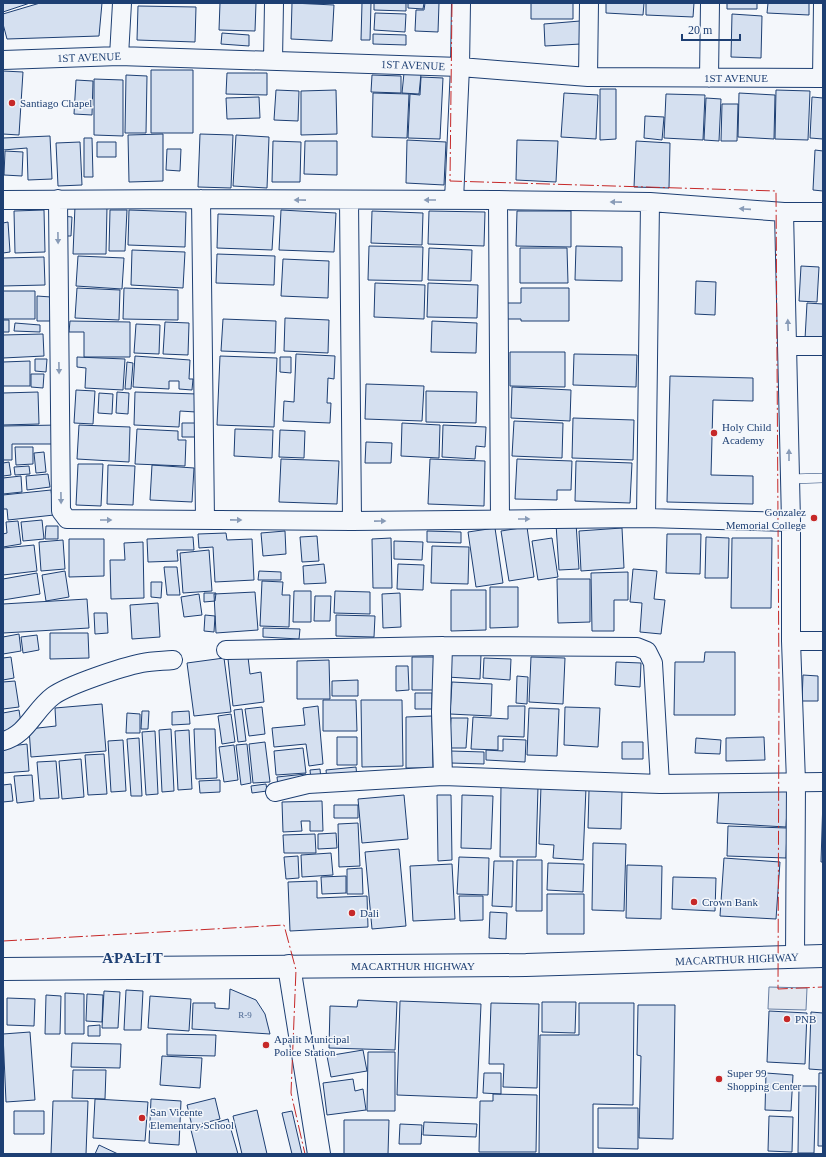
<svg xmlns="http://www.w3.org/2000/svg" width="826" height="1157" viewBox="0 0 826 1157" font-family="'Times New Roman',serif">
<rect width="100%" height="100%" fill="#f4f7fb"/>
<path fill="#e3e8f0" stroke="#687fa3" d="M 769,987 L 807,988 L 806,1010 L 768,1009 Z"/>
<path fill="#d5e0f0" stroke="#1d3f73" d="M 3,3 L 30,3 L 3,12 Z
M 40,3 L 102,3 L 99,36 L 7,39 L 3,24 L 3,14 Z
M 220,3 L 256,3 L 255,31 L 219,30 Z
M 292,3 L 334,5 L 332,41 L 291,39 Z
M 362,3 L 371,3 L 370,40 L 361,40 Z
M 374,3 L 406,3 L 406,11 L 374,10 Z
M 408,3 L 424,3 L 423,9 L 408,8 Z
M 425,3 L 439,3 L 438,32 L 415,31 L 416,10 L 424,10 Z
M 531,3 L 573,3 L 573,19 L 531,19 Z
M 606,3 L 644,3 L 643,15 L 606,13 Z
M 646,3 L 694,3 L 693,17 L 646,15 Z
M 727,3 L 757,3 L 757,9 L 727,9 Z
M 768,3 L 809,3 L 809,15 L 767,13 Z
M 138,6 L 196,7 L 195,42 L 137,40 Z
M 375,13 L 406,14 L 405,32 L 374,30 Z
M 732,14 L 762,16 L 761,58 L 731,57 Z
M 580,21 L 581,44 L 545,46 L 544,24 Z
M 222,33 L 249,35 L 249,46 L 221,44 Z
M 373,34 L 406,35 L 406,45 L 373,44 Z
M 151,70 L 193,70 L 193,133 L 151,133 Z
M 3,71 L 23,72 L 19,135 L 3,134 Z
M 227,73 L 267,73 L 267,95 L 226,94 Z
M 404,73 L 421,74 L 419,94 L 402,93 Z
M 126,75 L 147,76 L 146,133 L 125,133 Z
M 372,75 L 401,76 L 401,93 L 371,92 Z
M 421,77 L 443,78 L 440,139 L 408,138 L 410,94 L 420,95 Z
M 94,79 L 123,80 L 123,136 L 94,135 Z
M 76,80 L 93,81 L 92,115 L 74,114 Z
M 600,89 L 616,89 L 616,139 L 600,140 Z
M 276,90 L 299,91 L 298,121 L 274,120 Z
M 336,90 L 337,134 L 301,135 L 301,91 Z
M 776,90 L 810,91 L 808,140 L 775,139 Z
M 373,93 L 409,94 L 407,138 L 372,137 Z
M 564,93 L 598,95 L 596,139 L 561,137 Z
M 739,93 L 775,95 L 774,139 L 738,137 Z
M 666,94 L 705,95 L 703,140 L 664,138 Z
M 259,97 L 260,118 L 227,119 L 226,98 Z
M 812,97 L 823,98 L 823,139 L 810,138 Z
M 706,98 L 721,99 L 719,141 L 704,140 Z
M 722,104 L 738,104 L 737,141 L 721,141 Z
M 645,116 L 664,117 L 662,140 L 644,138 Z
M 163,134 L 163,181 L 129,182 L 128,135 Z
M 200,134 L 233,135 L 231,188 L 198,187 Z
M 236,135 L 269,137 L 267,188 L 233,186 Z
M 50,136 L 52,179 L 28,180 L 27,148 L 3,150 L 3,138 Z
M 84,138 L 92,138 L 93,177 L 84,177 Z
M 407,140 L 446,142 L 444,185 L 406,183 Z
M 517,140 L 558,141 L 556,182 L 516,180 Z
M 273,141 L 301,142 L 300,182 L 272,182 Z
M 305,141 L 337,141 L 337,175 L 304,174 Z
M 636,141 L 670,143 L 669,188 L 634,187 Z
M 80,142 L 82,185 L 58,186 L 56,143 Z
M 97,142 L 116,142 L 116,157 L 97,157 Z
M 167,149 L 181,149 L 180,171 L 166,170 Z
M 815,150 L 823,151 L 823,191 L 813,190 Z
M 5,151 L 23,152 L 22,176 L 4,175 Z
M 75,206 L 107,207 L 106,254 L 73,254 Z
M 44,210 L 45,252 L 15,253 L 14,211 Z
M 110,210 L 127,210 L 125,251 L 109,251 Z
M 129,210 L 186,212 L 185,247 L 128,245 Z
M 281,210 L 336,213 L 334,252 L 279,250 Z
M 372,211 L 423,213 L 422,245 L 371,243 Z
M 429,211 L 485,212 L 484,246 L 428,244 Z
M 517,211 L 571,211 L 571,247 L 516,246 Z
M 218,214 L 274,216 L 272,250 L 217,248 Z
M 62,216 L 72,217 L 71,236 L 62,236 Z
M 8,222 L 10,252 L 3,253 L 3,223 Z
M 369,246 L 423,247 L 422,281 L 368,280 Z
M 576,246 L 622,247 L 622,281 L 575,280 Z
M 429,248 L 472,250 L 471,281 L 428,280 Z
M 520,248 L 567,248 L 568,283 L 520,283 Z
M 132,250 L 185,252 L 183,288 L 131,285 Z
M 217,254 L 275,256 L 274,285 L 216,283 Z
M 78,256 L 124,258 L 122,289 L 76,286 Z
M 44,257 L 45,285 L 3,286 L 3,258 Z
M 283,259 L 329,261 L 328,298 L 281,296 Z
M 801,266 L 819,267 L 817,302 L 799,301 Z
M 696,281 L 716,282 L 715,315 L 695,314 Z
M 375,283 L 425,285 L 424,319 L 374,317 Z
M 428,283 L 478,285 L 477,318 L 427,317 Z
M 77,288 L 120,290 L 119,320 L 75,318 Z
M 124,288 L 178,290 L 178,320 L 123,319 Z
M 521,288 L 569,288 L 569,321 L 521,321 L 521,319 L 506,319 L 506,303 L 521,303 Z
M 3,291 L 35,291 L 35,319 L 3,319 Z
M 37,296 L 51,297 L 50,321 L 37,321 Z
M 807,303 L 823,304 L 823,340 L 805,339 Z
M 285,318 L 329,320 L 328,353 L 284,351 Z
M 223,319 L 276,321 L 275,353 L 221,351 Z
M 3,320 L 9,320 L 9,332 L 3,332 Z
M 70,321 L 130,322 L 130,357 L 84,357 L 84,332 L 69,332 Z
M 432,321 L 477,323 L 476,353 L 431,352 Z
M 165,322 L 189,323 L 188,355 L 163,354 Z
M 15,323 L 40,325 L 40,332 L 14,331 Z
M 136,324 L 160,325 L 159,354 L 134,353 Z
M 43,334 L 44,356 L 3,358 L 3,335 Z
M 510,352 L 565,352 L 565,387 L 510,386 Z
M 296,354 L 335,356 L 334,379 L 328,378 L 327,403 L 331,403 L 330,423 L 283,421 L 284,401 L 294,402 Z
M 574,354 L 637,355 L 636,387 L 573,385 Z
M 135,356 L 190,360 L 189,379 L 193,379 L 192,390 L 179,389 L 179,381 L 169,381 L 169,389 L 133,387 Z
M 220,356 L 277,358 L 274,427 L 217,425 Z
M 77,357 L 125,359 L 123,390 L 85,388 L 86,368 L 77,367 Z
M 280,357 L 291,357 L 291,373 L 280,372 Z
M 35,359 L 47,359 L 46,372 L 35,371 Z
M 30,361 L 30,386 L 3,386 L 3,362 Z
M 127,362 L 133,363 L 131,389 L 125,389 Z
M 31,374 L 44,374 L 43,388 L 31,387 Z
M 670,376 L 753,378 L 753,401 L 713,400 L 711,475 L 753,476 L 753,504 L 667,502 Z
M 366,384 L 424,386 L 422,421 L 365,419 Z
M 512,387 L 571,390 L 570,421 L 511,418 Z
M 76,390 L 95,391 L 93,424 L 74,423 Z
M 426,391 L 477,392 L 476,423 L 426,422 Z
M 38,392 L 39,424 L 3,425 L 3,393 Z
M 117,392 L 129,393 L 128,414 L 116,413 Z
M 135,392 L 197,394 L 196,412 L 180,411 L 179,427 L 134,425 Z
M 99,393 L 113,394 L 112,414 L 98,413 Z
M 573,418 L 634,420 L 633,460 L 572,458 Z
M 514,421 L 563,423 L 562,458 L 512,456 Z
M 182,423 L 197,423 L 197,437 L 182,437 Z
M 402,423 L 440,425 L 439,458 L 401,456 Z
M 59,425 L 59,444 L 12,444 L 12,460 L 3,460 L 3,426 Z
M 79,425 L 130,427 L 129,462 L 77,459 Z
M 443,425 L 486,427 L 485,447 L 476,446 L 475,459 L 442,457 Z
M 137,429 L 178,431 L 178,440 L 186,440 L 185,466 L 135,464 Z
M 235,429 L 273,430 L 272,458 L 234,456 Z
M 280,430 L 305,431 L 304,458 L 279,457 Z
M 366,442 L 392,443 L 391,463 L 365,463 Z
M 15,447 L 33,447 L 33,464 L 16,465 Z
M 44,452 L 46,472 L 36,473 L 34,453 Z
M 281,459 L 339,461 L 337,504 L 279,502 Z
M 430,459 L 485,461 L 484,506 L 428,504 Z
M 517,459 L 572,461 L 571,490 L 557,490 L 557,500 L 515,499 Z
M 576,461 L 632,463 L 630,503 L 575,501 Z
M 9,462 L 11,475 L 3,476 L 3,463 Z
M 78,464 L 103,464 L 101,506 L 76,505 Z
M 108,465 L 135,466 L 133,505 L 107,504 Z
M 152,465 L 194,468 L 192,502 L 150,500 Z
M 29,466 L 30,474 L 15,475 L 14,467 Z
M 48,474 L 50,487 L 27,490 L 26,476 Z
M 21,476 L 22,492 L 3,494 L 3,478 Z
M 51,490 L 54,515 L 8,520 L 7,509 L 3,509 L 3,495 Z
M 42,520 L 44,539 L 23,541 L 21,522 Z
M 18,521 L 21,544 L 3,547 L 3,534 L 7,533 L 6,522 Z
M 576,523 L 579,569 L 559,570 L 556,524 Z
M 46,526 L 58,526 L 58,539 L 45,539 Z
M 527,527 L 534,577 L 509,581 L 501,531 Z
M 495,528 L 503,583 L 476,587 L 468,532 Z
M 622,528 L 624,568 L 581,571 L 579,531 Z
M 285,531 L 286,554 L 263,556 L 261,533 Z
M 427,531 L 461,532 L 461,543 L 427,542 Z
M 226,533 L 227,540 L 252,539 L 254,580 L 215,582 L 213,547 L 199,548 L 198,534 Z
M 667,534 L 701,534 L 700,574 L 666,573 Z
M 317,536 L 319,561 L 302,562 L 300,537 Z
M 193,537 L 194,550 L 177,550 L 178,561 L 148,562 L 147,539 Z
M 706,537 L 729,538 L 728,578 L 705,578 Z
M 391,538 L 392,588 L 373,588 L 372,539 Z
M 552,538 L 558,577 L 538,580 L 532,541 Z
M 732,538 L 772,538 L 771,608 L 731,608 Z
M 69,539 L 104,539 L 104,576 L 69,577 Z
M 63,540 L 65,569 L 41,571 L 39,542 Z
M 394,541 L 423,542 L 422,560 L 394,559 Z
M 143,542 L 144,598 L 111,599 L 110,560 L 125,560 L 124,543 Z
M 34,545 L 37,571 L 3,575 L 3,548 Z
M 432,546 L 469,547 L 468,584 L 431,583 Z
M 209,550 L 212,591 L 183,593 L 180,553 Z
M 324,564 L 326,583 L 304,584 L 303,566 Z
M 398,564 L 424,565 L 423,590 L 397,589 Z
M 164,567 L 177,567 L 180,595 L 167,595 Z
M 633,569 L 657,571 L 654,599 L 665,600 L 661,634 L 640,632 L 642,603 L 630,602 Z
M 65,571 L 69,597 L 46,601 L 42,575 Z
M 259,571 L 281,572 L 281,580 L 258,580 Z
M 628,572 L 628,600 L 614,600 L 614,631 L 592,631 L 591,573 Z
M 37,573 L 40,594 L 3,600 L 3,579 Z
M 557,579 L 590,579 L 590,622 L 558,623 Z
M 262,581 L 283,582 L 282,595 L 290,595 L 289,627 L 260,626 Z
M 151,582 L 162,582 L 161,598 L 151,597 Z
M 490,587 L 518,587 L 518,627 L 490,628 Z
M 451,590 L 486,590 L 486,630 L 451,631 Z
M 294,591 L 311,591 L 311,622 L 293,622 Z
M 335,591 L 370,592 L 370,614 L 334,613 Z
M 255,592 L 258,630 L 216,633 L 214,594 Z
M 204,593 L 216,593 L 215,601 L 204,602 Z
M 400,593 L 401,627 L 383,628 L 382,594 Z
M 199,594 L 202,615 L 184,617 L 181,597 Z
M 315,596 L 331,596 L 330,621 L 314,621 Z
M 87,599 L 89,628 L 3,633 L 3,604 Z
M 158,603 L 160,637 L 132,639 L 130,605 Z
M 94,613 L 107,613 L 108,633 L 95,634 Z
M 205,615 L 215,616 L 214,632 L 204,631 Z
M 336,615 L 375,616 L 374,637 L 336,636 Z
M 263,628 L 300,629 L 299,639 L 263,637 Z
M 50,633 L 88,633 L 89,658 L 50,659 Z
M 19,634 L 21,651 L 3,654 L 3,637 Z
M 37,635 L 39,650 L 23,653 L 21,637 Z
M 705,652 L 735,652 L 735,715 L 674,715 L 675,662 L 704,662 Z
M 448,653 L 481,655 L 480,679 L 447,677 Z
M 11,657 L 14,678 L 3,680 L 3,658 Z
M 248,657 L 250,674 L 261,672 L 264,702 L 233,706 L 228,659 Z
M 412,657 L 434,657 L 434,690 L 412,690 Z
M 531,657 L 565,658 L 563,704 L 529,702 Z
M 224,658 L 231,712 L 194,716 L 187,663 Z
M 484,658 L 511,659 L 510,680 L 483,678 Z
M 329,660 L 330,699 L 297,699 L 297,661 Z
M 616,662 L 641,663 L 640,687 L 615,685 Z
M 396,666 L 408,666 L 409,690 L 396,691 Z
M 803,675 L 818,676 L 818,701 L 802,701 Z
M 517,676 L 528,677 L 527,704 L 516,703 Z
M 358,680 L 358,696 L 332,696 L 332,681 Z
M 15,681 L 19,707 L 3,709 L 3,682 Z
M 452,682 L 492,684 L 491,716 L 450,714 Z
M 415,693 L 432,693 L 432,709 L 415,709 Z
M 323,700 L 356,700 L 357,731 L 323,731 Z
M 361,700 L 402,700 L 403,766 L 362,767 Z
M 102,704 L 106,751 L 31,757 L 29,729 L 56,726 L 55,708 Z
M 318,706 L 323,764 L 309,766 L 306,744 L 274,747 L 272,728 L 305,725 L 303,708 Z
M 508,706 L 525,706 L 524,737 L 498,736 L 498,750 L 471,749 L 473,717 L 508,719 Z
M 262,707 L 265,734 L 249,736 L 245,709 Z
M 565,707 L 600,708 L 598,747 L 564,745 Z
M 529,708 L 559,709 L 557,756 L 527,755 Z
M 242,709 L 246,741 L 238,742 L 234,710 Z
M 19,710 L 22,730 L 3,733 L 3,713 Z
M 142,711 L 149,711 L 148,729 L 141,729 Z
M 189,711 L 190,724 L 172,725 L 172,712 Z
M 127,713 L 140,714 L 140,733 L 126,733 Z
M 231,714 L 235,742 L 222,744 L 218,716 Z
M 432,716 L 433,768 L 406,768 L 406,717 Z
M 451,718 L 468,718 L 466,748 L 449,748 Z
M 171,729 L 174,791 L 162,792 L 159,730 Z
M 194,729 L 215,729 L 217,778 L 196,779 Z
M 189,730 L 192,789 L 178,790 L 175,731 Z
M 155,731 L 158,794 L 146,795 L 142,732 Z
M 337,737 L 357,737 L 357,765 L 337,765 Z
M 764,737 L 765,760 L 726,761 L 726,738 Z
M 139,738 L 142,796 L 131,796 L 127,739 Z
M 696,738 L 721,740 L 720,754 L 695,753 Z
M 503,739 L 526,740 L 525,762 L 486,760 L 486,750 L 503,751 Z
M 123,740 L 126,791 L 111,792 L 108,741 Z
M 265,742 L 270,782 L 253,783 L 249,744 Z
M 622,742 L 643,742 L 643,759 L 622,759 Z
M 27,744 L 29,771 L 3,773 L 3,747 Z
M 247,744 L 251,783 L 241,785 L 236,745 Z
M 234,745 L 238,780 L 224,782 L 219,747 Z
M 303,748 L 306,773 L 276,775 L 274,751 Z
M 451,751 L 484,752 L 484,764 L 451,763 Z
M 104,754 L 107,794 L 88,795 L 85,755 Z
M 81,759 L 84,797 L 62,799 L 59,761 Z
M 56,761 L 59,798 L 40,799 L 37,762 Z
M 356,767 L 357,777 L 327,780 L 326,770 Z
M 320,769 L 321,779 L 311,780 L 310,770 Z
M 306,774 L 307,782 L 278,786 L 277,777 Z
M 32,775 L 34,801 L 17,803 L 14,776 Z
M 220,780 L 220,792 L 200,793 L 199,781 Z
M 11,784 L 13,801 L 3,802 L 3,785 Z
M 266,784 L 267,791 L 252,793 L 251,786 Z
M 501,786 L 538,787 L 536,857 L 500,857 Z
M 541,786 L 586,788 L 583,860 L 553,858 L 554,845 L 539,844 Z
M 719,788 L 788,791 L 786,827 L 717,823 Z
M 589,790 L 622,791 L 621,829 L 588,828 Z
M 404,795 L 408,839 L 362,843 L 358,799 Z
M 437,795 L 451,795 L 452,860 L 438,861 Z
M 462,795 L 493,796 L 491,849 L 461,848 Z
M 823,798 L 823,862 L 821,862 Z
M 322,801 L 323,831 L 310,831 L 310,821 L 301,821 L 302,831 L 283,832 L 282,802 Z
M 334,805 L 358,805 L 358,818 L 334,818 Z
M 358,823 L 360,866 L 339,867 L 338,824 Z
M 728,826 L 787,828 L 786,858 L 727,856 Z
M 336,833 L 337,848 L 318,849 L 318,834 Z
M 315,834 L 316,853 L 284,853 L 283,835 Z
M 593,843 L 626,844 L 624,911 L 592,910 Z
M 399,849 L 406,926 L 372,929 L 365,852 Z
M 331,853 L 333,875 L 302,877 L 301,855 Z
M 298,856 L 299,878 L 286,879 L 284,857 Z
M 459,857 L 489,858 L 488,895 L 457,894 Z
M 724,858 L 780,862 L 776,919 L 720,916 Z
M 517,860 L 542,860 L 542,911 L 516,911 Z
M 494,861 L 513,861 L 512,907 L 492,906 Z
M 548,863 L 584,864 L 583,892 L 547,890 Z
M 452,864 L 455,919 L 413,921 L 410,866 Z
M 627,865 L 662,866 L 661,919 L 626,918 Z
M 362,868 L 363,894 L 347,894 L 347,869 Z
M 346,876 L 346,893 L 322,894 L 321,877 Z
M 673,877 L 716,878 L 715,911 L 672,909 Z
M 317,881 L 317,898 L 367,896 L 368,927 L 290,931 L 288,882 Z
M 547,894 L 584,894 L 584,934 L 547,934 Z
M 459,896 L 483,896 L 483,920 L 460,921 Z
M 490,912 L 507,913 L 506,939 L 489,938 Z
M 230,989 L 256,1000 L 265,1014 L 270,1034 L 192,1029 L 193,1003 L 215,1003 L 215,1008 L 229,1009 Z
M 126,990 L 143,991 L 141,1030 L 124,1030 Z
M 104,991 L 120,992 L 118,1028 L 102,1028 Z
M 65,993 L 84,994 L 84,1034 L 65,1034 Z
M 87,994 L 103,995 L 102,1022 L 86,1021 Z
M 46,995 L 61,996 L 60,1034 L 45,1034 Z
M 150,996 L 191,999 L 189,1031 L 148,1028 Z
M 7,998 L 35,999 L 34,1026 L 7,1025 Z
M 358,1000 L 397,1002 L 395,1050 L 329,1048 L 330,1006 L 357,1007 Z
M 400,1001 L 481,1004 L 477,1098 L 397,1095 Z
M 542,1002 L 576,1002 L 575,1033 L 542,1032 Z
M 491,1003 L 539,1004 L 537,1088 L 503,1087 L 504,1064 L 489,1064 Z
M 579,1003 L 634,1003 L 633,1105 L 593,1104 L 593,1154 L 539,1154 L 540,1035 L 579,1035 Z
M 638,1005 L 675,1005 L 673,1139 L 639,1138 L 641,1056 L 637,1055 Z
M 769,1011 L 807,1013 L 805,1064 L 767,1062 Z
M 811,1012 L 823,1013 L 823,1070 L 809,1069 Z
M 100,1025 L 100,1036 L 88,1036 L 88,1026 Z
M 30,1032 L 35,1100 L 6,1102 L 3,1034 Z
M 167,1034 L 216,1035 L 215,1056 L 167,1055 Z
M 72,1043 L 121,1044 L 120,1068 L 71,1067 Z
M 363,1050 L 367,1071 L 331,1077 L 327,1056 Z
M 368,1052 L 395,1052 L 395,1111 L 367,1111 Z
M 162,1056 L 202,1058 L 200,1088 L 160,1085 Z
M 73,1070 L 106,1070 L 105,1099 L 72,1098 Z
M 484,1073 L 501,1073 L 501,1094 L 483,1093 Z
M 766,1073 L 793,1075 L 791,1111 L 765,1110 Z
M 819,1073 L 823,1073 L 823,1146 L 818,1146 Z
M 353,1079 L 355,1091 L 363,1089 L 366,1110 L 327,1115 L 323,1083 Z
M 799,1086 L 816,1086 L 814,1153 L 798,1153 Z
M 493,1094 L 537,1095 L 536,1152 L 479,1152 L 480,1101 L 493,1101 Z
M 215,1098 L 220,1119 L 192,1126 L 187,1105 Z
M 95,1099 L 148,1102 L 145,1141 L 93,1138 Z
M 151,1099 L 181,1101 L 179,1145 L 149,1143 Z
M 53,1101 L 88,1101 L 86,1154 L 51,1154 Z
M 598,1108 L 638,1108 L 638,1149 L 598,1148 Z
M 257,1110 L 267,1154 L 242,1154 L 233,1116 Z
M 14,1111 L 44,1111 L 44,1134 L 14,1134 Z
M 292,1111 L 302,1154 L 292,1154 L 282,1113 Z
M 769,1116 L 793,1117 L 792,1152 L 768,1151 Z
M 228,1119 L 238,1154 L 197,1154 L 191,1130 Z
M 344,1120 L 389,1120 L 388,1154 L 344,1154 Z
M 424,1122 L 477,1124 L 476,1137 L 423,1135 Z
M 400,1124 L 422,1125 L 421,1144 L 399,1144 Z
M 99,1145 L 118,1154 L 95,1154 Z"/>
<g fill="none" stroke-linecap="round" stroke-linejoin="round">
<g stroke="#1d3f73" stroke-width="10">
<path id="service" d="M 789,479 L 823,478"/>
</g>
<g stroke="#1d3f73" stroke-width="20">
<path id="minor" d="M 119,56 L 122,3
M 3,60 L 119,56 L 460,67 L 588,77 L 823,78
M 273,60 L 274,3
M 588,77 L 589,3
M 709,78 L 710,3
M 822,78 L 823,3
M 58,199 L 61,511 L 67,519 L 352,521 L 646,518 L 791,522
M 201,199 L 205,520
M 3,200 L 201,199 L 498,200 L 650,202 L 784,212 L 823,212
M 349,200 L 352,521
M 454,200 L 460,67 L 461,3
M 498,200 L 500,519
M 784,212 L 791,522 L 791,641 L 796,782 L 795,957
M 788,346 L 823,346
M 646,518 L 650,202
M 791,641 L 823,641
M 443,646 L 441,712 L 443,776
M 226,650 L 443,646 L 637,647 L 647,651 L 653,663 L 660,784
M 3,741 C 27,735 34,710 53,696 C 68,685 122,667 142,663 C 152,661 163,661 173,660
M 275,792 L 308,784 L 443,776 L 660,784 L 823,782"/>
</g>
<g stroke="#1d3f73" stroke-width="24">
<path id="secondary" d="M 289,966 L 319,1154"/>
</g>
<g stroke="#1d3f73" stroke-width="24">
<path id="trunk" d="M 3,969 L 526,965 L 823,956"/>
</g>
<use href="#service" stroke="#f4f7fb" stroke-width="9"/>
<use href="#minor" stroke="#f4f7fb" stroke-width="18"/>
<use href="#secondary" stroke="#f4f7fb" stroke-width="22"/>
<use href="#trunk" stroke="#f4f7fb" stroke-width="22"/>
<path stroke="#c62828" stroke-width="1" stroke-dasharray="14 3 2 3" stroke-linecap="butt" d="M 452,3 L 450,181 L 776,191 L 779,685 L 778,989 L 823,987
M 3,941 L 284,925 L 296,970 L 291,1093 L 305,1154"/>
</g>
<defs><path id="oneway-solid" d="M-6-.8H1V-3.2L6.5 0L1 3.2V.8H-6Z"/></defs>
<g fill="#889bb7">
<use href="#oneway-solid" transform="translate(300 200) rotate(-179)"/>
<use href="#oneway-solid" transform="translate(430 200) rotate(180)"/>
<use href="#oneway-solid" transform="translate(616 202) rotate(-179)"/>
<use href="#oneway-solid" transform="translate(745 209) rotate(-176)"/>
<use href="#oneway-solid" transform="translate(58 238) rotate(89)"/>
<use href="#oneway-solid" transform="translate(788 325) rotate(-92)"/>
<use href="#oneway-solid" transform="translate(59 368) rotate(89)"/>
<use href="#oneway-solid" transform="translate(789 455) rotate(-90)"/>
<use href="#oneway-solid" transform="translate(61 498) rotate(89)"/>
<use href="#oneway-solid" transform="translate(524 519)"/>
<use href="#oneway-solid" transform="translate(106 520)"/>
<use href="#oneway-solid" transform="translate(236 520) rotate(1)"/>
<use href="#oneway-solid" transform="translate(380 521) rotate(-1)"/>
</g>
<g fill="#c62828" stroke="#f4f7fb" stroke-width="1.5">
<circle cx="12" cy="103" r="4"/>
<circle cx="714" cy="433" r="4"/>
<circle cx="814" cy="518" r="4"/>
<circle cx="694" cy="902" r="4"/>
<circle cx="352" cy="913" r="4"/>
<circle cx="787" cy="1019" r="4"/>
<circle cx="266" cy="1045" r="4"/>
<circle cx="719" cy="1079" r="4"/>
<circle cx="142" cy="1118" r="4"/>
</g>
<g text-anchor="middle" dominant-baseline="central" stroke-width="3" stroke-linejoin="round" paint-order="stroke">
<g font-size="9" fill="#4b6792">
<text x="245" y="1015">R-9</text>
</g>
<g font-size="11" fill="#1d3f73" stroke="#f4f7fb">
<text transform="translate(89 57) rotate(-2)">1ST AVENUE</text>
<text transform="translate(413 65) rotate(2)">1ST AVENUE</text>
<text x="736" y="78">1ST AVENUE</text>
<text transform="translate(737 959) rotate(-2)">MACARTHUR HIGHWAY</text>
<text x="413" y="966">MACARTHUR HIGHWAY</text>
</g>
<g font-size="11" fill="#1d3f73" stroke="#f4f7fb" text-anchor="start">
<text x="20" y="103">Santiago Chapel</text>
<text x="722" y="427">Holy Child<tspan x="722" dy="13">Academy</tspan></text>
<text x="806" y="512" text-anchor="end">Gonzalez<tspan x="806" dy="13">Memorial College</tspan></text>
<text x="702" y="902">Crown Bank</text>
<text x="360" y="913">Dali</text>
<text x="795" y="1019">PNB</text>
<text x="274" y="1039">Apalit Municipal<tspan x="274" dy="13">Police Station</tspan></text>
<text x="727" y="1073">Super 99<tspan x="727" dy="13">Shopping Center</tspan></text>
<text x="150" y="1112">San Vicente<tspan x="150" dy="13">Elementary School</tspan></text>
</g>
<g font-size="15" font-weight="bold" letter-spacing="1" fill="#1d3f73" stroke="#f4f7fb">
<text x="133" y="958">APALIT</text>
</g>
</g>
<rect width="826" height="1157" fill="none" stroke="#1d3f73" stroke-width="8"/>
<path d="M682 34v6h58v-6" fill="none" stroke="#1d3f73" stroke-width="2"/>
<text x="688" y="34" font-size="12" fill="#1d3f73" stroke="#f4f7fb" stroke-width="3" paint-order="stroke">20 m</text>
</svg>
